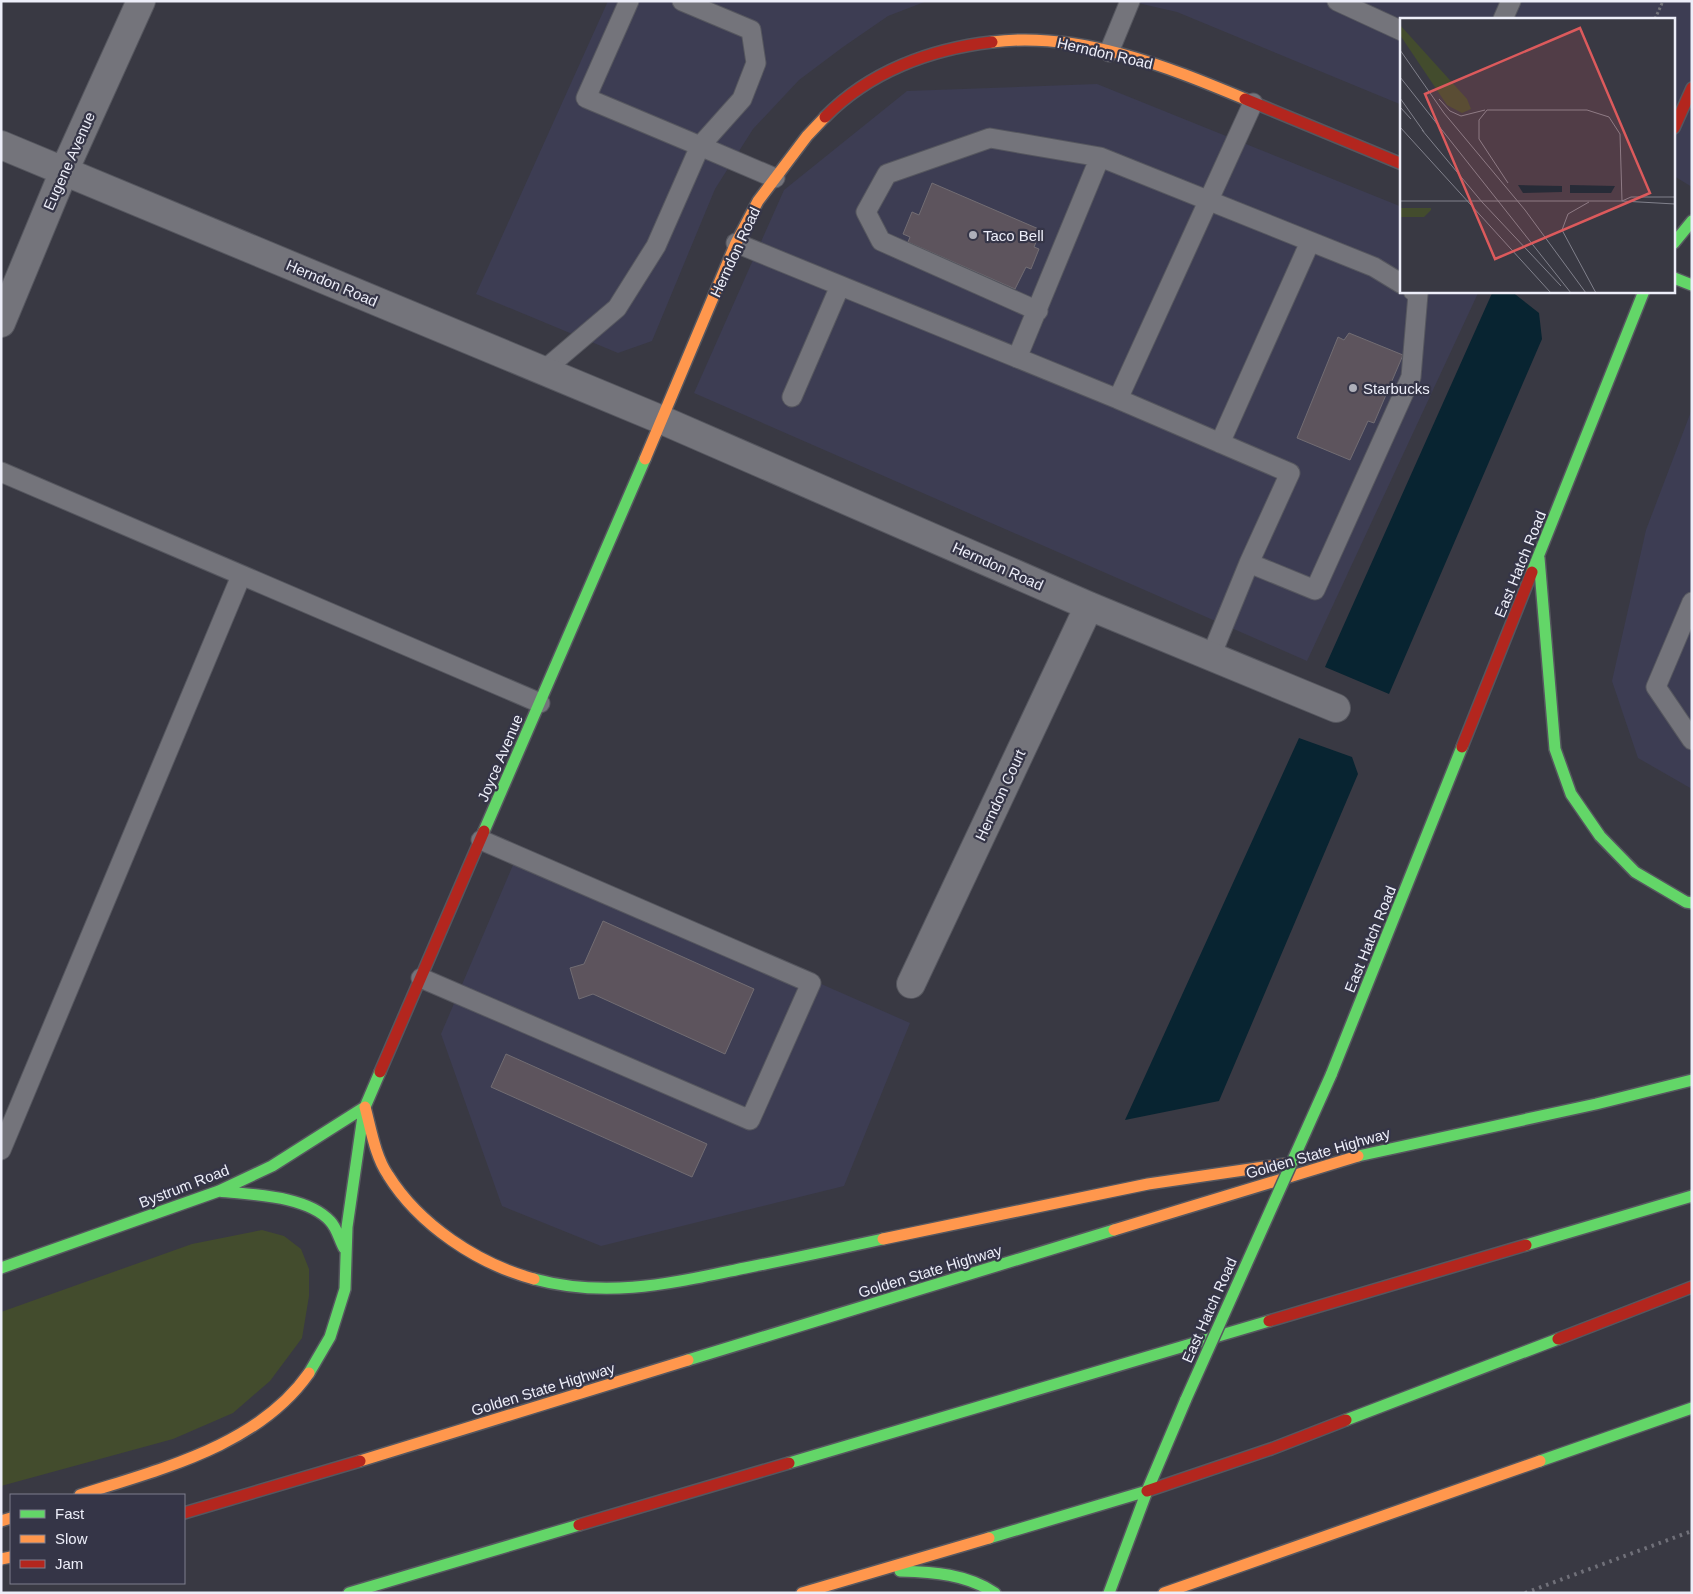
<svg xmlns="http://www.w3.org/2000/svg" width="1693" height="1594" viewBox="0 0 1693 1594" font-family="Arial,sans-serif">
<rect width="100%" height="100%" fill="#393943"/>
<path fill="#3d3d53" d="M 608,1 L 927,1 L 888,16 L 843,47 L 799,80 L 753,129 L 715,189 L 652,341 L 618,353 L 476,294 Z
M 1129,1 L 1692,1 L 1692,187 L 1674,176 L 1674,19 L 1402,19 L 1402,105 L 1177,12 Z
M 1097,84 L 1402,207 L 1402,291 L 1479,291 L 1307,661 L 694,393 L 784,190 L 907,91 Z
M 1692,409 L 1692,789 L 1638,758 L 1612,681 L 1646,530 Z
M 519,851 L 910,1023 L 844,1186 L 601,1246 L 502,1206 L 441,1034 Z"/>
<path fill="#434c2d" d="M 262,1230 L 284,1236 L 301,1249 L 309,1269 L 309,1296 L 302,1338 L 270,1381 L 233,1413 L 173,1439 L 1,1486 L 1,1312 L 192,1244 Z"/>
<path fill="#082431" d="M 1493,291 L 1511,291 L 1539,313 L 1542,339 L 1389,694 L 1325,667 Z
M 1299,738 L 1352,757 L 1358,774 L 1219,1101 L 1125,1120 Z"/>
<path fill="#5d545d" stroke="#726d73" d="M 932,183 L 1041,230 L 1034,247 L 1039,249 L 1031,269 L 1026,267 L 1015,289 L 908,242 L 910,237 L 903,234 L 912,212 L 919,215 Z
M 1349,333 L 1403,355 L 1374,423 L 1368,421 L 1350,460 L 1297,438 L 1338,337 L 1344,340 Z
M 603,921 L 754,989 L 725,1054 L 593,994 L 579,999 L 570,968 L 584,964 Z
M 506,1054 L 707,1144 L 692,1177 L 491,1087 Z"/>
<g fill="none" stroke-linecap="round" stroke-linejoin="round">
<g stroke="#56575f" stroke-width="21">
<path id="lane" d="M 629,1 L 586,98 L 700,146 L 742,99 L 756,63 L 751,30 L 682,1
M 1337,1 L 1402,31
M 1503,19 L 1511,1
M 1109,52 L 1130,1
M 736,243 L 1118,399 L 1253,103
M 1038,311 L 881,241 L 866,212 L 887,174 L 990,138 L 1100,157 L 1374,267 L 1402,284
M 1017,358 L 1100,157
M 543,371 L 617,308 L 656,246 L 700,146 L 775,178
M 792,397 L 840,286
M 1118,399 L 1290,473 L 1249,563 L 1315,590 L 1411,377 L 1418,294 L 1413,291
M 1220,443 L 1310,242
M 1,472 L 540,703
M 1692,602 L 1656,687 L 1692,740
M 1211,656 L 1249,563
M 421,978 L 750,1120 L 811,983 L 481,840
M 1,1150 L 241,576"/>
</g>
<g stroke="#56575f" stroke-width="30">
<path id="street" d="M 1,145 L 662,420 L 1089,606 L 1336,708
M 1,323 L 64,171 L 141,1
M 911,984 L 1089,606"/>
</g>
<g stroke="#56575f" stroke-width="14">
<path id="fast" d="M 1674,243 L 1692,221
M 1674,278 L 1692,285
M 1539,558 L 1555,749 L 1571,794 L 1600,836 L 1635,872 L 1686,902 L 1692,903
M 1532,572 L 1644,291
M 484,831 L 645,459
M 1331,1075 L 1462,747
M 1358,1156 L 1596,1104 L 1692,1080
M 219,1191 C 251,1195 306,1195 330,1221 C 337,1228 339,1239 344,1248
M 1526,1245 L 1692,1196
M 1,1268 L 219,1191 L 272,1166 L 365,1107 L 380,1072
M 534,1279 C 608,1299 672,1283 745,1268 C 791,1259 837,1249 883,1239
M 688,1360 L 1114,1230
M 309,1373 L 330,1337 L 345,1289 L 347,1227 L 364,1109
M 1346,1420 L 1558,1339
M 1540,1461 L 1692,1408
M 789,1463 L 1269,1321
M 989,1538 L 1147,1491
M 900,1571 C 934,1572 966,1574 995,1593
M 349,1593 L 579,1525
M 1109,1593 L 1147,1491 L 1186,1399"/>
</g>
<g stroke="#56575f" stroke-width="14">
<path id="slow" d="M 992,42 C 1079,31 1166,66 1245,99
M 645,459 L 736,243 L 758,201 L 807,136 L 825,117
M 365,1107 C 371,1129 375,1156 388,1175 C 419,1225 478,1264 534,1279
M 1114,1230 L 1358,1156
M 883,1239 L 1148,1184 L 1285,1164
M 360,1461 L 688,1360
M 80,1495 C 160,1469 258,1446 309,1373
M 1,1521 L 11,1518
M 1,1559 L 11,1557
M 802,1593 L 989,1538
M 1164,1593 L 1540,1461"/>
</g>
<g stroke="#56575f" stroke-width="14">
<path id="jam" d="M 1245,99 L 1402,164
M 825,117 C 869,72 930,49 992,42
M 1674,128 L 1692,88
M 1462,747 L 1532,572
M 380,1072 L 484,831
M 1269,1321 L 1526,1245
M 1558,1339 L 1692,1287
M 1147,1491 L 1271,1449 L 1346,1420
M 184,1513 L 360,1461
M 579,1525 L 789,1463"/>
</g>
<path stroke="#717279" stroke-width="3" stroke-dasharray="2.5 2.5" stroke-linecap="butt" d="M 1655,19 L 1663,1"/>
<use href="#lane" stroke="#74747b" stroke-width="19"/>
<use href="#street" stroke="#74747b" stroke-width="28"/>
<use href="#fast" stroke="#63d668" stroke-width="11"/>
<use href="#slow" stroke="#ff974d" stroke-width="11"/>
<use href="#jam" stroke="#b3261e" stroke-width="11"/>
<path stroke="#707079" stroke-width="4" stroke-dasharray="2.5 5" stroke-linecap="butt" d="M 1525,1593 L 1692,1531"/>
<g stroke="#56575f" stroke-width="14" stroke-linecap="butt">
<path id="fast-bridge" d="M 1186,1399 L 1331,1075"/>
</g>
<use href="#fast-bridge" stroke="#63d668" stroke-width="11"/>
</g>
<g fill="#aeafb9" stroke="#353547" stroke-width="2">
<circle cx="973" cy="235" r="5"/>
<circle cx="1353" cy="388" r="5"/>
</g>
<g text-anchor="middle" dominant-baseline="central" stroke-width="4.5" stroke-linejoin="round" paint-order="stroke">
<g font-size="15" fill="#edeef9" stroke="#353547">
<text transform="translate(1105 53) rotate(13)">Herndon Road</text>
<text transform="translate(69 161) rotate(-66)">Eugene Avenue</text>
<text transform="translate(735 252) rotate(-65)">Herndon Road</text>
<text transform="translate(332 283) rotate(23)">Herndon Road</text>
<text transform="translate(1520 564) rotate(-68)">East Hatch Road</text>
<text transform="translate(998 566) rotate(24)">Herndon Road</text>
<text transform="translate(500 758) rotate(-67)">Joyce Avenue</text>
<text transform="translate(1000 795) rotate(-65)">Herndon Court</text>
<text transform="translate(1370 939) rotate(-68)">East Hatch Road</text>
<text transform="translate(1318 1153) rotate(-16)">Golden State Highway</text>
<text transform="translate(184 1186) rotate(-21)">Bystrum Road</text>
<text transform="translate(930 1271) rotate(-17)">Golden State Highway</text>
<text transform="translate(1209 1310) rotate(-66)">East Hatch Road</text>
<text transform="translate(543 1389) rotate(-17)">Golden State Highway</text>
</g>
<g font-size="15" fill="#edeef9" stroke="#353547" text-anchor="start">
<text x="983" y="235">Taco Bell</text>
<text x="1363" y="388">Starbucks</text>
</g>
</g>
<g transform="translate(1400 18)">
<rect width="275" height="275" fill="#393943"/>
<path d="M 0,7 L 67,81 L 71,91 L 62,95 L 47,87 L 0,17 ZM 0,190 L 31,190 L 31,192 L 24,199 L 0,199 Z" fill="#434c2d"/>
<path d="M 118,167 L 162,168 L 162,174 L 123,175 ZM 170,167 L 215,168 L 211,175 L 170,175 Z" fill="#082431"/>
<path fill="none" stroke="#81818c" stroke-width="1" d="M 0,32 L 44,95 L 125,192 L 186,275M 0,59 L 171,275M 0,80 L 24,114M 39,81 L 50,93 L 61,98 L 85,92M 0,89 L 11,101M 87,92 L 187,92 L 209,99 L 220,116 L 222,183M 87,92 L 79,102 L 79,121 L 108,165M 0,109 L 151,275M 22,112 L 82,184M 0,183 L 222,183 L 275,186M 222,183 L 231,179 L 275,179M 82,184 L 161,268M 189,184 L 168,196 L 162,212 L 196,275"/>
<path fill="#dc5a5c" fill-opacity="0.15" stroke="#dc5a5c" stroke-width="2.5" d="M 180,10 L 250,175 L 95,241 L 25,76 Z"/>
<rect width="275" height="275" fill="none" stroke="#edeef9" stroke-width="2.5"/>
</g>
<rect width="1693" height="1594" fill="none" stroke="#edeef9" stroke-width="5"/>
<rect x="10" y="1494" width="175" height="90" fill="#353547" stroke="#7f7f8e"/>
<rect x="20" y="1510" width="25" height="8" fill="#63d668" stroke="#7f7f8e"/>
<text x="55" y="1519" font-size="15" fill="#edeef9">Fast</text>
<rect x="20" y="1535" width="25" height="8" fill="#ff974d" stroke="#7f7f8e"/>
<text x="55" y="1544" font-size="15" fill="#edeef9">Slow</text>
<rect x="20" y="1560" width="25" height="8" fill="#b3261e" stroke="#7f7f8e"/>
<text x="55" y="1569" font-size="15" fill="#edeef9">Jam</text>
</svg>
